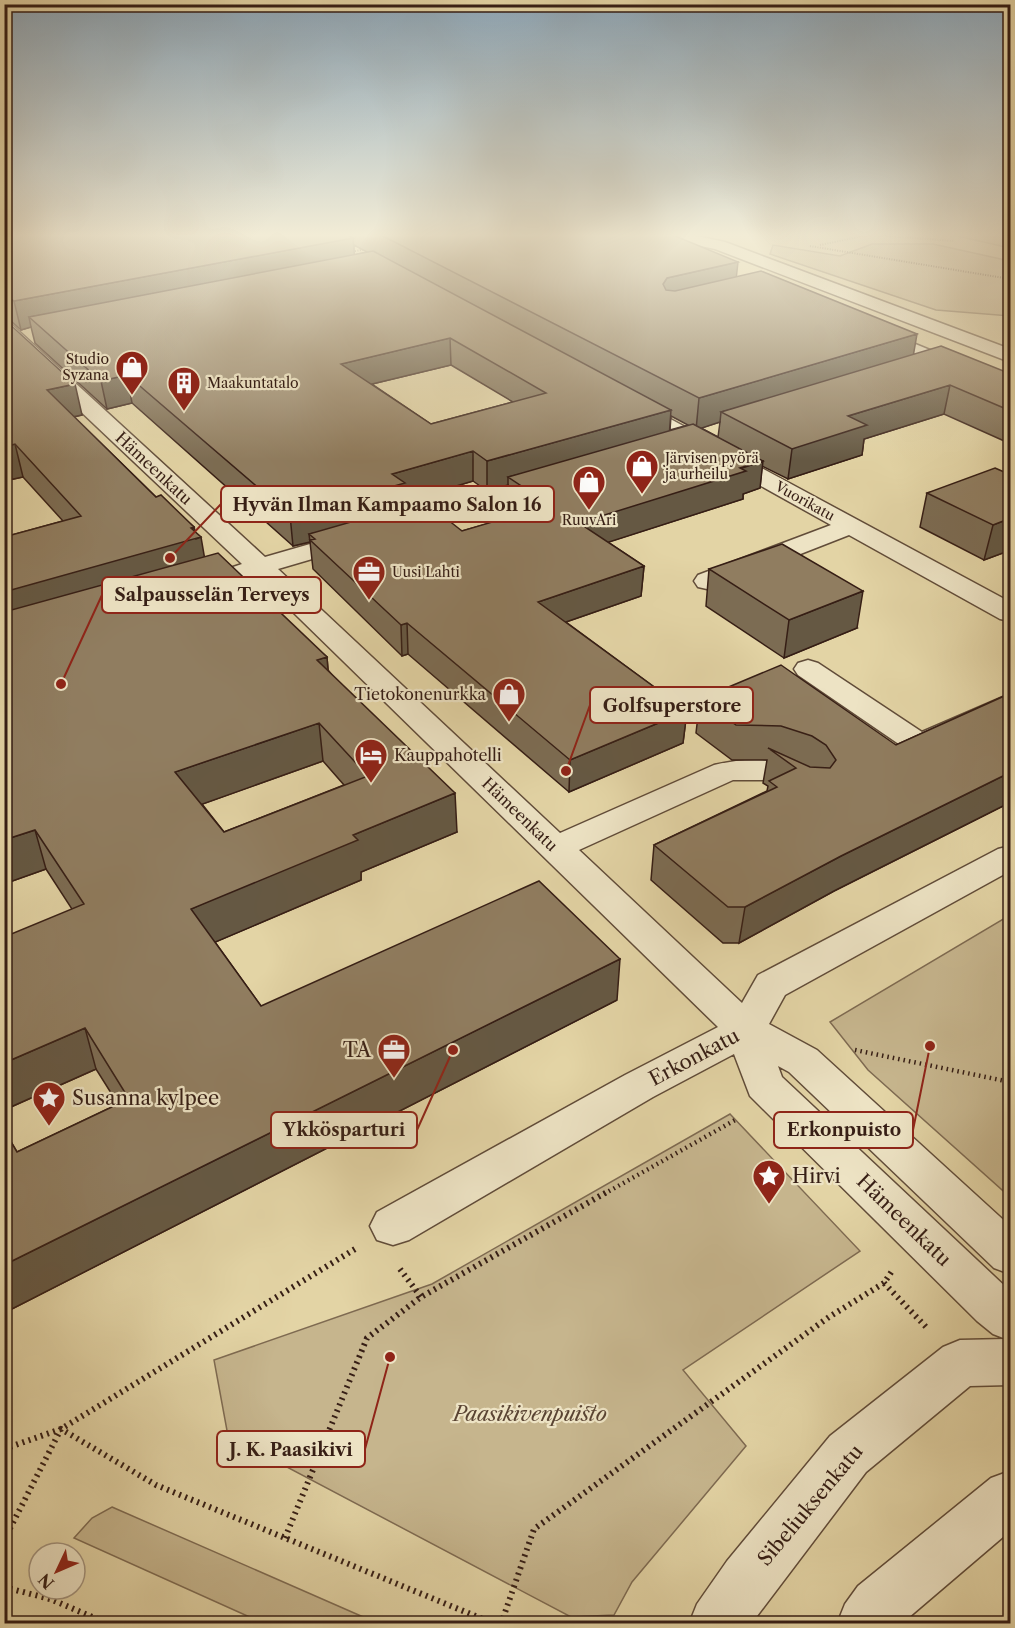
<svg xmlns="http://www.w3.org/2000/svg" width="1015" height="1628" viewBox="0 0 1015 1628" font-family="'Libre Caslon Text',serif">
<rect width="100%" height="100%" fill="#e3d4a5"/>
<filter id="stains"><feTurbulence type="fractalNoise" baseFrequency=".00333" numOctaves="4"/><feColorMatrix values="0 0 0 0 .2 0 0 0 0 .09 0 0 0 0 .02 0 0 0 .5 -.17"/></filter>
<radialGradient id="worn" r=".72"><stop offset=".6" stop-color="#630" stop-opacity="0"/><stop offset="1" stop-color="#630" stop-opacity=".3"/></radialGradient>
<path fill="#c6b58d" stroke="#7e6a51" stroke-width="1.5" d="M 944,233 L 1008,233 L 1010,234 L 1010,248 Z
M 872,244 L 933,244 L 1010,261 L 1010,316 L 936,310 L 770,254 L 773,245 L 840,256 Z
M 1010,915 L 1010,1197 L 868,1070 L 830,1022 Z
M 730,1114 L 860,1251 L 683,1370 L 746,1446 L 632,1582 L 614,1615 L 571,1617 L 228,1436 L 214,1360 L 432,1284 Z
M 112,1507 L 377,1623 L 263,1623 L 74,1538 L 92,1518 Z"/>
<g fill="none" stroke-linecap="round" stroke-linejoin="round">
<g stroke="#614c39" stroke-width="3">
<path id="minor" d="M 652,233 L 683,233 L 725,242 L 1010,349 L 1010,362 L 715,249 L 654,236 Z
M 4,322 L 11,324 L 265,557 L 542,477 L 550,475 L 558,477 L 562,482 L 558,487 L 278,569 L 560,833 L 714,765 C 747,757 799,755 821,787 L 816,794 L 805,797 L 794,794 L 767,780 L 733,780 L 579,850 L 742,1003 L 758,975 L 998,849 L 1010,846 L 1010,871 L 785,995 L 769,1024 L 817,1050 L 1010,1226 L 1010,1274 L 994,1268 L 789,1072 L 778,1066 L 782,1077 L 1010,1291 L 1010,1385 L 970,1386 L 866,1472 L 751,1624 L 689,1624 L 697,1604 L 727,1561 L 830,1436 L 943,1347 L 960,1340 L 1006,1339 L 993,1334 L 977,1321 L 750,1096 L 734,1054 L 653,1097 L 409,1240 L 393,1245 L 377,1240 L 370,1226 L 377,1212 L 625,1075 L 718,1027 L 256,576 L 242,580 L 233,577 L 229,572 L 233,567 L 242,564 L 4,339 Z
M 874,327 L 1010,383 L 1010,396 L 867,337 L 865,333 L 867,329 Z
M 630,399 L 637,401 L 1010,602 L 1010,621 L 1000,619 L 849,535 L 716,587 L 707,589 L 698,587 L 694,581 L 698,575 L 831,525 L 623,409 L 619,405 L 623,401 Z
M 808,660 L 818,663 L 922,732 L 1010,694 L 1010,714 L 931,751 L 920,753 L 909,751 L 798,675 L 794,669 L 798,663 Z
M 1010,1471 L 1010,1531 L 901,1624 L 837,1624 L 845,1604 L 858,1586 L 991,1478 Z"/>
</g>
<path stroke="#361e15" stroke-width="2" stroke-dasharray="1 1.5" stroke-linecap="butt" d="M 875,235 L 954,241
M 820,245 L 877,233
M 810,246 L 1010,279
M 350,252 L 366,249"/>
<path stroke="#361e15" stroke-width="4.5" stroke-dasharray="1.5 4" stroke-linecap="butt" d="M 855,1050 L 1010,1082
M 604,1194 L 737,1119"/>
<path stroke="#361e15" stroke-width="6" stroke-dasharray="2 4.5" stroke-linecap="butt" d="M 400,1269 L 421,1297
M 884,1283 L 927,1328
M 4,1449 L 61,1429 L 355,1249
M 285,1538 L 367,1338 L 421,1297 L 607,1192
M 4,1540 L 61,1429 L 156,1485 L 495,1624
M 4,1587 L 50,1599 L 109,1624
M 501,1624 L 534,1529 L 829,1317 L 884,1283 L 892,1271
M 999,1624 L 1010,1613"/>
<use href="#minor" fill="#ede3c4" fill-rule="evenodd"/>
</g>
<path fill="#7c6c53" stroke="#361e15" stroke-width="1.5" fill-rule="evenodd" d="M 4,233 L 668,233 L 736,277 L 913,354 L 1011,374 L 1011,444 L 944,414 L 864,439 L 862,455 L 788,479 L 762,466 L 760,488 L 743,494 L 743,499 L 608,542 L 644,566 L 641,596 L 566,622 L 687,711 L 683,743 L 569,792 L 408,654 L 402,656 L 313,569 L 310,542 L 293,546 L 132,403 L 107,409 L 35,343 L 31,327 L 21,330 L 12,322 L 6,321 L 82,415 L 74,417 L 156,497 L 194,527 L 195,531 L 204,557 L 327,657 L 328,670 L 457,832 L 361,872 L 361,880 L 215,942 L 261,1006 L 617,1000 L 4,1313 L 4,1130 L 17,1152 L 118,1104 L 96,1069 L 4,1110 L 72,909 L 46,869 L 4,884 L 4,537 L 63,521 L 23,477 L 4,481 ZM 354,245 L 367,252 L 354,255 ZM 451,365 L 513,402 L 431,424 L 372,384 ZM 671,416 L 688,425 L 670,430 ZM 720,422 L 718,437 L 701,428 ZM 473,481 L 487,491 L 508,485 L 508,505 L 521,514 L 462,531 L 406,506 L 406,501 ZM 323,761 L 344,785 L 224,832 L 202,804 Z
M 1011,475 L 1011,550 L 984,560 L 920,527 L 927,493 Z
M 709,569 L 857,628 L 784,658 L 706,606 Z
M 1011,693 L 1011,802 L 834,891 L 739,943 L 723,943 L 651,880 L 654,845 L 767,791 L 768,786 L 763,783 L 767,760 L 732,760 L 696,733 L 700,699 L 896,745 Z"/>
<path fill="#655843" stroke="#361e15" stroke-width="1.5" d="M 353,238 L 355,264 L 29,317 L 31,327 L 21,330 L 14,301 Z
M 738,262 L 735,289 L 665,306 L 663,284 L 667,278 Z
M 917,334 L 912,363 L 721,412 L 720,422 L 696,430 L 699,398 Z
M 450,338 L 451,365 L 343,391 L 341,364 Z
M 127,375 L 132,403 L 107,409 L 101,381 Z
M 75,384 L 82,415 L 53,421 L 47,390 Z
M 950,385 L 944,414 L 864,439 L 862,455 L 788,479 L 792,449 L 848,416 Z
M 671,410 L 669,438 L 508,477 L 508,485 L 487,491 L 487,461 Z
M 15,444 L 23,477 L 4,481 L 4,447 Z
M 473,451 L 473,481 L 406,501 L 406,514 L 309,534 L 310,542 L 293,546 L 290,515 L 392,474 Z
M 763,461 L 760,488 L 743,494 L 743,499 L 578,552 L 579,523 Z
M 1011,518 L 1011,550 L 984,560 L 993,525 Z
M 194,527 L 196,539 L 201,537 L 207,572 L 4,631 L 4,592 Z
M 644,566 L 641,596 L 537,632 L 538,602 Z
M 863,591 L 857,628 L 784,658 L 789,620 Z
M 407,623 L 408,654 L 402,656 L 401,625 Z
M 327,657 L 330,694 L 317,660 Z
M 687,711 L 683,743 L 569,792 L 570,760 Z
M 319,723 L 323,761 L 183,811 L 175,772 Z
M 1011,772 L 1011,802 L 834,891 L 739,943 L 745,907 L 841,856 Z
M 455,793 L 457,832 L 361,872 L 361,880 L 199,949 L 191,909 L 353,835 Z
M 35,830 L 46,869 L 4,884 L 4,840 Z
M 620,959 L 617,1000 L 4,1313 L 4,1265 Z
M 85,1028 L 96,1069 L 4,1110 L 4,1063 Z"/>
<path fill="#907d60" stroke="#361e15" stroke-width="1.5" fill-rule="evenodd" d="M 4,233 L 344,233 L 353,238 L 14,301 L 4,294 Z
M 377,233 L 668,233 L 738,262 L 667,278 L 663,284 L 666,290 L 675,291 L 761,271 L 917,334 L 699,398 Z
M 373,251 L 671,410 L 487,461 L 473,451 L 392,474 L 405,483 L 290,515 L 127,375 L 101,381 L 29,317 ZM 450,338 L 546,393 L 431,424 L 341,364 Z
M 4,319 L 75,384 L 47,390 L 156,497 L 161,495 L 194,527 L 191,528 L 201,537 L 4,592 L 4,537 L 81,516 L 15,444 L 4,447 Z
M 941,346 L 1011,374 L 1011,411 L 950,385 L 848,416 L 867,425 L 792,449 L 721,412 Z
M 693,424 L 763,461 L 740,468 L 746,471 L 579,523 L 644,566 L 538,602 L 687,711 L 570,760 L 407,623 L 401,625 L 310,540 L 315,539 L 309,534 L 424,501 L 462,531 L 550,505 L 508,477 Z
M 995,468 L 1011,475 L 1011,518 L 993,525 L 927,493 Z
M 782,544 L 863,591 L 789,620 L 709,569 Z
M 218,553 L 327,657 L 317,660 L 455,793 L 353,835 L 358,840 L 191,909 L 261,1006 L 539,881 L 620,959 L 4,1265 L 4,1130 L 17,1152 L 129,1099 L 85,1028 L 4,1063 L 4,937 L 84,904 L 35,830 L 4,840 L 4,612 ZM 319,723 L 368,776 L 224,832 L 175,772 Z
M 781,665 L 896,745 L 1011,693 L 1011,772 L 841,856 L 745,907 L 728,907 L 654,845 L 777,787 L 769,781 L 796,768 L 768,748 L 810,767 L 830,768 L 836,760 L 826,745 L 812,736 L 781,726 L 736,725 L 700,699 Z"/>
<linearGradient id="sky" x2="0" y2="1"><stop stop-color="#8ea8ba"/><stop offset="0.51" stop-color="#f2ecd6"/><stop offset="1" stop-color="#f2ecd6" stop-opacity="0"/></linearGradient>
<rect width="1015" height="461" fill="url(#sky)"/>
<defs>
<g id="shop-pin" transform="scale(1.725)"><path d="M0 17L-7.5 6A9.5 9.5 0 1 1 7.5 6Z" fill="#8f2418" stroke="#ede3c4"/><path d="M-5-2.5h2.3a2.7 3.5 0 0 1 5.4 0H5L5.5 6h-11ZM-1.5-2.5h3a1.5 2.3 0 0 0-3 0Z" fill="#fff"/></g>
<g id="building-pin" transform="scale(1.725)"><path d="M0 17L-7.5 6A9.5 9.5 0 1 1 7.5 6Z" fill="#8f2418" stroke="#ede3c4"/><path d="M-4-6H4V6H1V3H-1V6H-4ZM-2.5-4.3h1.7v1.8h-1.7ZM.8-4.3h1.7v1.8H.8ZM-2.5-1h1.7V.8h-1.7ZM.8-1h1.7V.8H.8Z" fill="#fff"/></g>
<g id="office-pin" transform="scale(1.725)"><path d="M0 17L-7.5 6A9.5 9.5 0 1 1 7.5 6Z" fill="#8f2418" stroke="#ede3c4"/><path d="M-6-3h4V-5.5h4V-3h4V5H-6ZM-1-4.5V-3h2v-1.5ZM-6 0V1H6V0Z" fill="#fff"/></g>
<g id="hotel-pin" transform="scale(1.725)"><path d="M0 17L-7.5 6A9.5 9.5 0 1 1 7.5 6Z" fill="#8f2418" stroke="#ede3c4"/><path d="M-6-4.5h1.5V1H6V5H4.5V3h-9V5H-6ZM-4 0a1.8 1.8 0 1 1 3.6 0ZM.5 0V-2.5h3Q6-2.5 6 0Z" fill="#fff"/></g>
<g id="sight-pin" transform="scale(1.725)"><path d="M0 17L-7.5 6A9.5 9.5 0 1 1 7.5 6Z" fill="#8f2418" stroke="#ede3c4"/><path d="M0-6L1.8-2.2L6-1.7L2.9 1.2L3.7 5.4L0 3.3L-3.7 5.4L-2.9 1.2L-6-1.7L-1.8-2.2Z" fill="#fff"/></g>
</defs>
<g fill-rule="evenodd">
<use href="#shop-pin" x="132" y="367"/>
<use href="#building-pin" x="184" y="383"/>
<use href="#shop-pin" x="642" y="466"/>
<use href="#shop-pin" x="589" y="482"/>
<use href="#office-pin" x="369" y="572"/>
<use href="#shop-pin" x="509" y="694"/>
<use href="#hotel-pin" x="371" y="755"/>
<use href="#office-pin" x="394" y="1050"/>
<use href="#sight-pin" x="49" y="1098"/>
<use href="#sight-pin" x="769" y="1176"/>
</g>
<g text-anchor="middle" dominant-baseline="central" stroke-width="4.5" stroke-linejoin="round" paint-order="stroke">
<g font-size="14" fill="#361e15" stroke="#ede3c4" text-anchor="start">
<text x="109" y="359" text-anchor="end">Studio<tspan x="109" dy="16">Syzana</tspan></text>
<text x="207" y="383">Maakuntatalo</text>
<text x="665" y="458">Järvisen pyörä<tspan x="665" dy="16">ja urheilu</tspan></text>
<text x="589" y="520" text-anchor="middle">RuuvAri</text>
<text x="392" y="572">Uusi Lahti</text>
</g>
<g font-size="14" fill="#361e15" stroke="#ede3c4">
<text transform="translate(805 501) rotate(29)">Vuorikatu</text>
</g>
<g font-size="16" fill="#361e15" stroke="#ede3c4">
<text transform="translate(154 468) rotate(43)">Hämeenkatu</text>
<text transform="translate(520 814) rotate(44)">Hämeenkatu</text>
</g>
<g font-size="16" fill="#361e15" stroke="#ede3c4" text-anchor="end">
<text x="486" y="694">Tietokonenurkka</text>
<text x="394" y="755" text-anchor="start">Kauppahotelli</text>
</g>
<g font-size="20" fill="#361e15" stroke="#ede3c4" text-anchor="start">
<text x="371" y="1050" text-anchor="end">TA</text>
<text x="72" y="1098">Susanna kylpee</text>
<text x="792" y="1176">Hirvi</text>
</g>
<g font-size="20" fill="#361e15" stroke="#ede3c4">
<text transform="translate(694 1057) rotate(-28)">Erkonkatu</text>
<text transform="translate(904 1220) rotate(44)">Hämeenkatu</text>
<text transform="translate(810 1505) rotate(-50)">Sibeliuksenkatu</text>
</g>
<g font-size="20" font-style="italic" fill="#5a4433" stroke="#ede3c4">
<text x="530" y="1414">Paasikivenpuisto</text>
</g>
</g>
<path fill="none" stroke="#8f2418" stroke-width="2" d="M170 558L221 504M61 684L102 595M566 771L590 705M930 1046L913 1130M453 1050L417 1130M390 1357L365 1449"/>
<g fill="#8f2418" stroke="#ede3c4" stroke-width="2">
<circle cx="170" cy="558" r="6"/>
<circle cx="61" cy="684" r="6"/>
<circle cx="566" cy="771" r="6"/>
<circle cx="930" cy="1046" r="6"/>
<circle cx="453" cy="1050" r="6"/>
<circle cx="390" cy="1357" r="6"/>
</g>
<g fill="#ede3c4" stroke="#8f2418" stroke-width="2">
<rect x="221" y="486" width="333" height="36" rx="6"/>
<rect x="102" y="577" width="219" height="36" rx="6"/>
<rect x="590" y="687" width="163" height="36" rx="6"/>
<rect x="774" y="1112" width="139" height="36" rx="6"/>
<rect x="271" y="1112" width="146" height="36" rx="6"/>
<rect x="217" y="1431" width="148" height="36" rx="6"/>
</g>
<g font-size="18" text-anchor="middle" font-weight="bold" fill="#361e15">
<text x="387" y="511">Hyvän Ilman Kampaamo Salon 16</text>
<text x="212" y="601">Salpausselän Terveys</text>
<text x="672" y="712">Golfsuperstore</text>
<text x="844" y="1136">Erkonpuisto</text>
<text x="344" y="1136">Ykkösparturi</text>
<text x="291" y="1456">J. K. Paasikivi</text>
</g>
<rect width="1015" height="1628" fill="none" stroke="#e3d4a5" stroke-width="24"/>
<rect x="6" y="6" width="1003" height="1616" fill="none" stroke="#361e15" stroke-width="3"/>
<rect x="12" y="12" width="991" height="1604" fill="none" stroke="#361e15" stroke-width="1.5"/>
<g transform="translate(57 1571) rotate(226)"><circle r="28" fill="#ede3c4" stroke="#a4947e" stroke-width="1.5"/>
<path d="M0-4.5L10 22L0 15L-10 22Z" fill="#8f2418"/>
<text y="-9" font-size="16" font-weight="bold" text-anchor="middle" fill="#361e15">N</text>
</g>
<rect width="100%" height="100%" filter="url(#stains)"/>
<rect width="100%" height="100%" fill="url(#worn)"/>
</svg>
